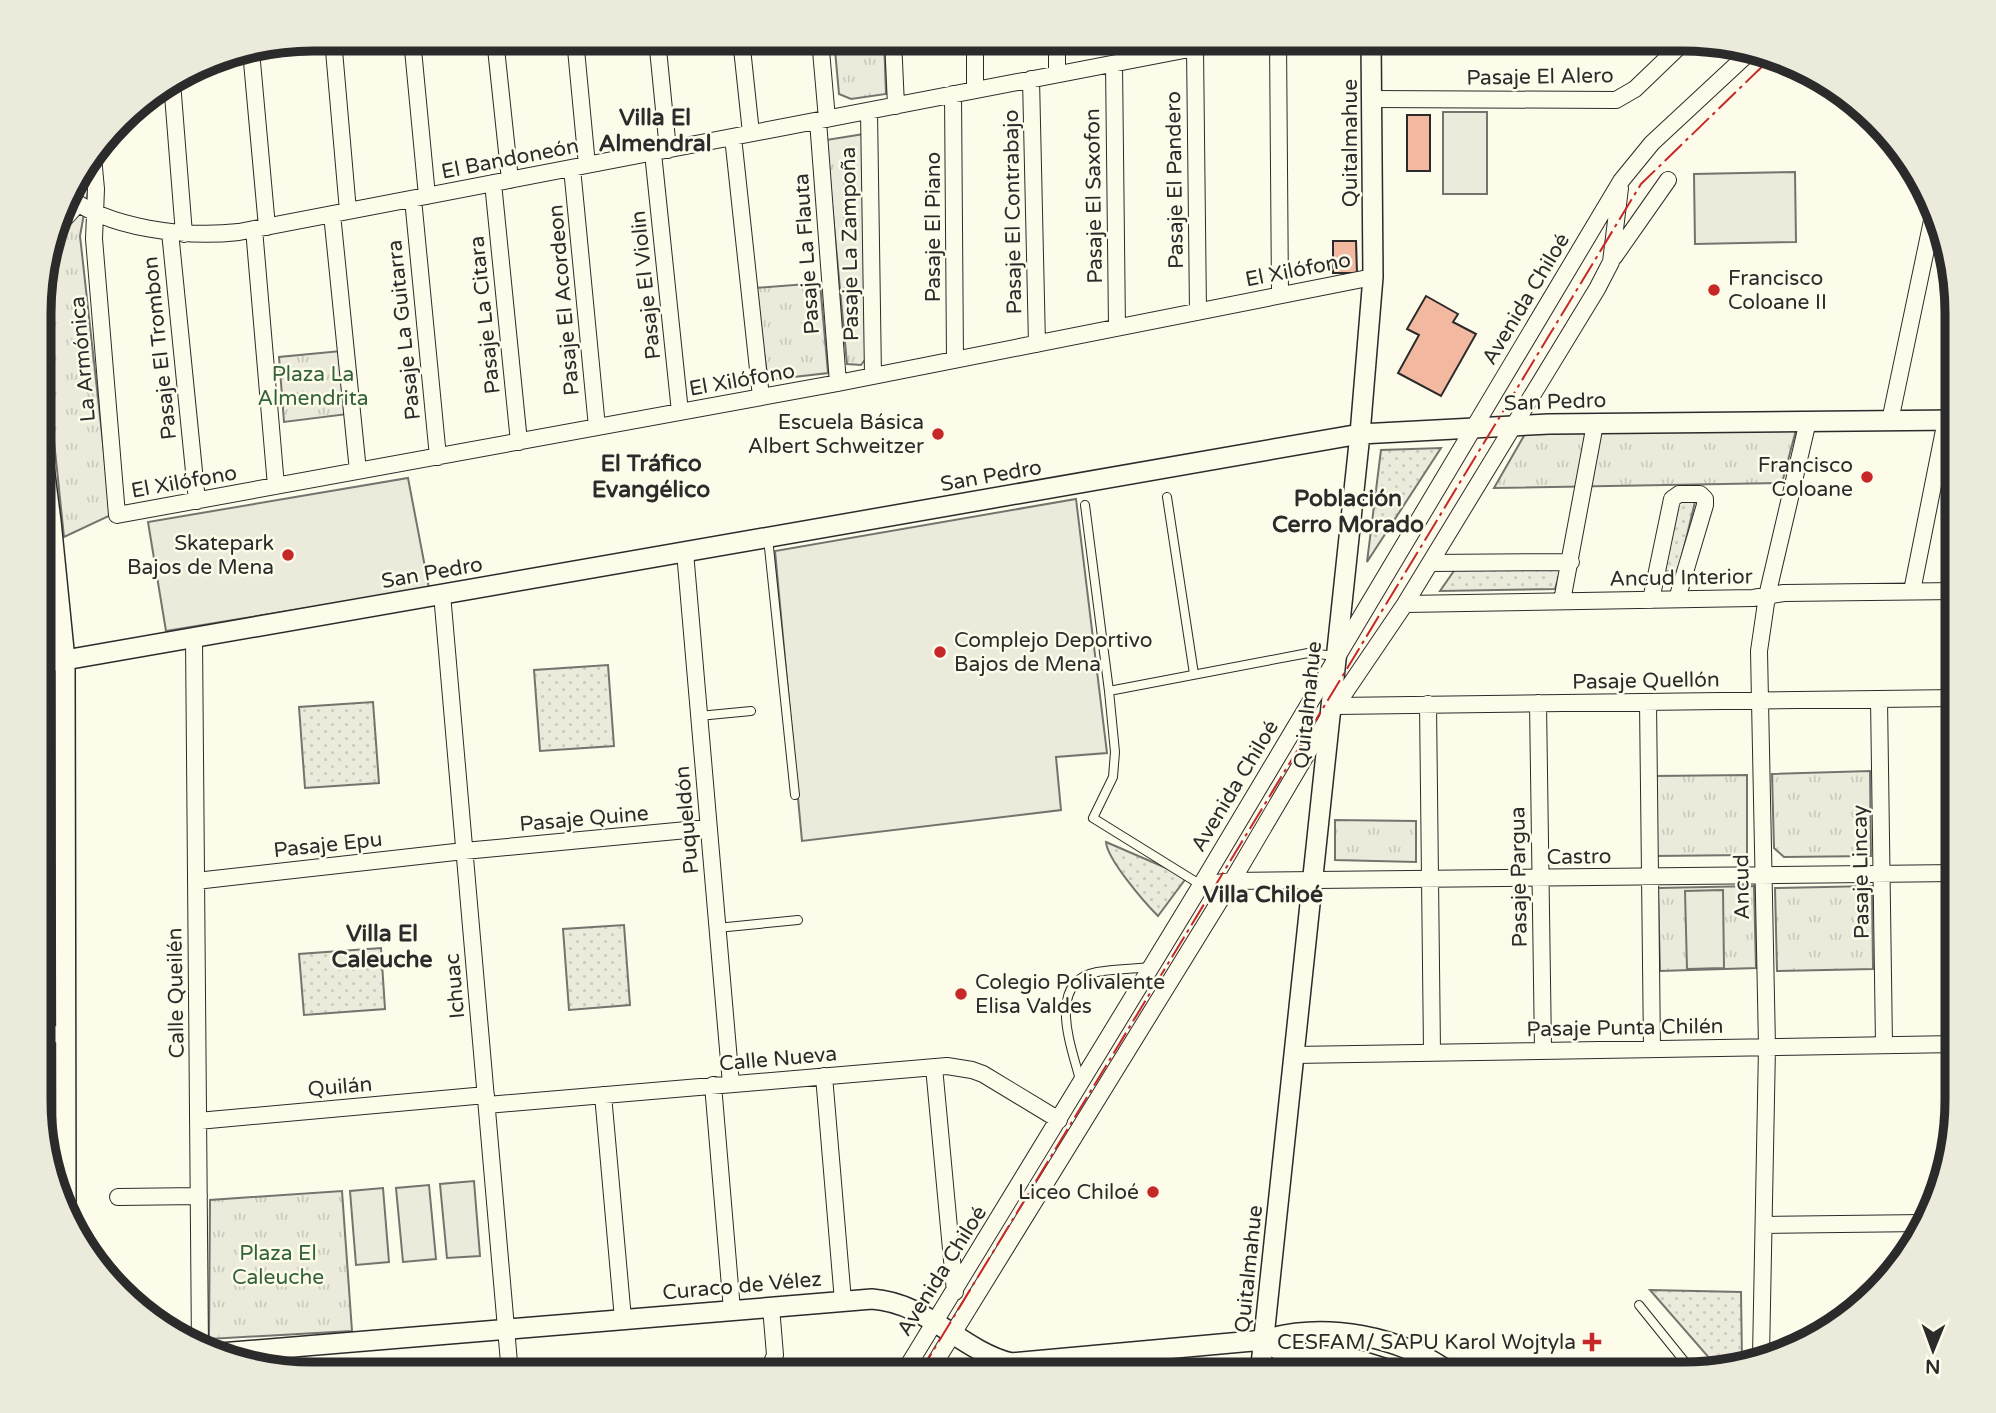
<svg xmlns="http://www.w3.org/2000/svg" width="1996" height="1413" viewBox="0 0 1996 1413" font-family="'Varela Round',sans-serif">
<defs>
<pattern id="grass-dots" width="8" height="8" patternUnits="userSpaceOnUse" patternTransform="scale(1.75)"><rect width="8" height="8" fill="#ecebdb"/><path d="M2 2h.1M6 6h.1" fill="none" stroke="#cbcabc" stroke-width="1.8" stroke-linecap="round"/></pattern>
<pattern id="park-tufts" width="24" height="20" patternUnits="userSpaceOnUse" patternTransform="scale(1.75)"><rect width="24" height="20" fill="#ecebdb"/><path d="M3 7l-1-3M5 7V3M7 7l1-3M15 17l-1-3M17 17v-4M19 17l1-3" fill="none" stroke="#cbcabc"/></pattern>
</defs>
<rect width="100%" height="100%" fill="#fdfbea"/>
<path fill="url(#grass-dots)" stroke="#74746e" stroke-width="2" d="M 1441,448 L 1367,562 L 1381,450 Z
M 1676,502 L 1695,502 L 1678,572 L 1661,571 Z
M 1456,568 L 1561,569 L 1555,589 L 1440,591 Z
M 608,665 L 614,746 L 540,751 L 534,670 Z
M 373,702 L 379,783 L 305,788 L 299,707 Z
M 1106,842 L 1187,877 L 1158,916 C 1144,902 1107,859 1106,842 Z
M 624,925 L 630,1005 L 569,1010 L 563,929 Z
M 381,948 L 385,1009 L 304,1015 L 299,954 Z
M 1650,1290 L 1741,1292 L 1742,1361 L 1717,1367 Z"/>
<path fill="url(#park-tufts)" stroke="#74746e" stroke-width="2" d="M 834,39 L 884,39 L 886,94 L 851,99 L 839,94 Z
M 864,134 L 867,357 L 861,365 L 847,364 L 826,140 Z
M 85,168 L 88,191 L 80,236 L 111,515 L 64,537 L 54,441 L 41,377 L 41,278 L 67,191 Z
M 820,283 L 828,373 L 768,380 L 754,288 Z
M 341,351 L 348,414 L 284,422 L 279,357 Z
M 1796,430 L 1782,483 L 1494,488 L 1525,434 Z
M 1950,432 L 1957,432 L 1957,483 L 1946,483 Z
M 1870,771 L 1871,856 L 1784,857 L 1774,848 L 1772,774 Z
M 1747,775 L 1747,855 L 1655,856 L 1655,776 Z
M 1335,820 L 1416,821 L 1416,862 L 1335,860 Z
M 1754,886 L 1756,968 L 1660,971 L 1658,888 Z
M 1872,886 L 1873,969 L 1777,971 L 1775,888 Z
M 342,1191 L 352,1331 L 209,1339 L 210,1200 Z"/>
<path fill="#ecebdb" stroke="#74746e" stroke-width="2" d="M 1443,112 L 1487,112 L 1487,194 L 1443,194 Z
M 1795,172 L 1796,242 L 1695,244 L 1694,174 Z
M 408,478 L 429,588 L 166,631 L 148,522 Z
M 1076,499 L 1107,753 L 1056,757 L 1061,810 L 802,841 L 775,551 Z
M 1723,890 L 1724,968 L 1687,969 L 1685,891 Z
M 474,1181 L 480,1256 L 447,1258 L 440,1184 Z
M 429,1185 L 436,1259 L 403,1262 L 396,1188 Z
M 383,1188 L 389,1262 L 356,1265 L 350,1191 Z"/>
<path fill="#f2b8a0" stroke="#2b2b2b" stroke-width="2" d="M 1407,115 L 1430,115 L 1430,171 L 1407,171 Z
M 1333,241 L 1356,241 L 1357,273 L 1333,273 Z
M 1426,296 L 1458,314 L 1453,322 L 1476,334 L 1441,396 L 1398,373 L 1419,335 L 1407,329 Z
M 975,1365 L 989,1374 L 969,1374 Z"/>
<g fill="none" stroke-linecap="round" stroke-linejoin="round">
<g stroke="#2b2b2b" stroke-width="10">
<path id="service" d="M 1167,497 L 1194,674
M 1085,505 L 1109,691
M 768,538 L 795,795
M 699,716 L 751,711
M 1201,885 L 1093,818 L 1113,777 L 1115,752 L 1109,691 L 1308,653 L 1336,656
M 717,928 L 798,920
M 1080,1080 C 1072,1048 1045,982 1097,972 C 1114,969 1133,969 1151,967
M 1639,1305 L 1693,1372"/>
</g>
<g stroke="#2b2b2b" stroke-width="18">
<path id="minor" d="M 333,39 L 348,211
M 412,39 L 427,196
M 495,39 L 510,180
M 575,39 L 587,165
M 657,39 L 668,150
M 741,39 L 751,133
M 820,39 L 827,119
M 893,39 L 896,106
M 975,39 L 975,90
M 1057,39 L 1057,74
M 1278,39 L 1280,295
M 1195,48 L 1198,312
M 251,51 L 267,227
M 1139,58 L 1139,39
M 1114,64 L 1117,328
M 1031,79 L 1037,344
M 172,82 L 184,234
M 953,94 L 955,360
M 1372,99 L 1616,100 L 1635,89 L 1687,39
M 869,111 L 873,376
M 818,121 L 838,383
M 733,137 L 761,397
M 653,153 L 680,412
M 93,157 L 96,189 L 94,239 L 117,515 L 838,383 L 1373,277
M 572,168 L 597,427
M 493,183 L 519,442
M 66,195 C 108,229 186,238 239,232 L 1241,39
M 413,199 L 438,457
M 332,214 L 358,471
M 55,229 L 78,204
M 254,229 L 276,486
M 170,232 L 197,501
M 1614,257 L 1668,180
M 1890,421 L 1934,211
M 685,552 L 731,1084
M 1430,563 L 1571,562
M 1912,591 L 1946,420
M 442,594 L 510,1374
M 1651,600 L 1672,499 L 1679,494 L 1700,494 L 1705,499 L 1705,505 L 1677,599
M 1562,601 L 1595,424
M 1405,604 L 1753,598 L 1784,593 L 1957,591
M 194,638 L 200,1349
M 1879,699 L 1884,1045
M 1648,702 L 1652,1049
M 1538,703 L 1543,1050
M 1428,704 L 1432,1051
M 1336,706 L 1957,698
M 196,881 L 464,851 L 708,828
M 1201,885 L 1232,881 L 1957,873
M 41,1036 L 65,1033
M 1294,1055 L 1957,1044
M 934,1067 L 955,1292
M 824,1076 L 843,1301
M 713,1085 L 732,1310
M 603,1095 L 623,1319
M 487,1105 L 947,1066 L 972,1070 L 983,1074 L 1059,1120
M 198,1121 L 486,1095
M 118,1197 L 199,1196
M 1764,1225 L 1924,1223
M 1761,1356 L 1767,1047 L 1759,651 L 1767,596 L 1808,421
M 767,1374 L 775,1355 L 771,1307
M 903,1374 L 1201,885 L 1621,181 L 1652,143 L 1751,51
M 928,1374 L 1232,881 L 1331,713 L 1405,604 L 1597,289 L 1611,262 L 1620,188
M 1133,1374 L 1135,1352"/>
</g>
<g stroke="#2b2b2b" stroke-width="22">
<path id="tertiary" d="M 41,444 L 51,521 L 65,660 L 66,1210
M 41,662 L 65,660 L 1360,434 L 1549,424 L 1957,420
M 1264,1340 L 1279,1350 L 1286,1352 L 1355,1359 L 1403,1374
M 208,1354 L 872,1299 C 928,1303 960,1350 1011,1363 L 1264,1340 C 1325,1321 1401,1336 1452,1374
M 1260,1374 L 1360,434 L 1373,277 L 1371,39"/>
</g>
<use href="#service" stroke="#fdfbea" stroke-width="8"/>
<use href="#minor" stroke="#fdfbea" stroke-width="16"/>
<use href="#tertiary" stroke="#fdfbea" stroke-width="19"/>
<path stroke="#c62828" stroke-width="2" stroke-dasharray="24 5 3.5 5" stroke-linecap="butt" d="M 919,1374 L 1641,184 L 1773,56"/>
</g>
<g fill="#c62828" stroke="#fdfbea" stroke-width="2.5">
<circle cx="1714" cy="290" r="7"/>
<circle cx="938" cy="434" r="7"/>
<circle cx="1867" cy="477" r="7"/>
<circle cx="288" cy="555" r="7"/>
<circle cx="940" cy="652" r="7"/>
<circle cx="961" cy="994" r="7"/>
<circle cx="1153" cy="1192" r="7"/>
<path d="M1588.5 1331.5h7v7h7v7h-7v7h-7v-7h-7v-7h7z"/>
</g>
<g text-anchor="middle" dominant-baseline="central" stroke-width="5" stroke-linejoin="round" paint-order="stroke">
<g font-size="21" fill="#2b2b2b" stroke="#fdfbea">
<text transform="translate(1540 77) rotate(-1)">Pasaje El Alero</text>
<text transform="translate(1350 143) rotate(-90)">Quitalmahue</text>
<text transform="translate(510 159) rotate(-11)">El Bandoneón</text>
<text transform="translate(1175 180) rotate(-91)">Pasaje El Pandero</text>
<text transform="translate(1094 196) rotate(-91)">Pasaje El Saxofon</text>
<text transform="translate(1013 212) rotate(-91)">Pasaje El Contrabajo</text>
<text transform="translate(933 227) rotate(-90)">Pasaje El Piano</text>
<text transform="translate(850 244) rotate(-91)">Pasaje La Zampoña</text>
<text transform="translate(807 254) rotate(-94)">Pasaje La Flauta</text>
<text transform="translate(1298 270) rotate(-11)">El Xilófono</text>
<text transform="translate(646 285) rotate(-96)">Pasaje El Violin</text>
<text transform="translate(1526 299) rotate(-59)">Avenida Chiloé</text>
<text transform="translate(564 300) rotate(-95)">Pasaje El Acordeon</text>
<text transform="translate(485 315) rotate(-96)">Pasaje La Citara</text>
<text transform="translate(404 330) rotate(-96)">Pasaje La Guitarra</text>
<text transform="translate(160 348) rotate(-96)">Pasaje El Trombon</text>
<text transform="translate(83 359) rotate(-95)">La Armónica</text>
<text transform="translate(742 380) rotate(-10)">El Xilófono</text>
<text transform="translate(1555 402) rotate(-2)">San Pedro</text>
<text transform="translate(991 476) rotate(-10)">San Pedro</text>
<text transform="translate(184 482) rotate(-10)">El Xilófono</text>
<text transform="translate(432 573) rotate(-10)">San Pedro</text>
<text transform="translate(1681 578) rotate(-1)">Ancud Interior</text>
<text transform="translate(1646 681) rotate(-1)">Pasaje Quellón</text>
<text transform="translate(1308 705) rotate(-84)">Quitalmahue</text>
<text transform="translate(1235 786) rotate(-59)">Avenida Chiloé</text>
<text transform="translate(584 819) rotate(-5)">Pasaje Quine</text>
<text transform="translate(687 820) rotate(-95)">Puqueldón</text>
<text transform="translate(328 845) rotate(-6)">Pasaje Epu</text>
<text transform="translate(1579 857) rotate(-1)">Castro</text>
<text transform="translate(1861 872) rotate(-91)">Pasaje Lincay</text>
<text transform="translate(1519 877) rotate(-91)">Pasaje Pargua</text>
<text transform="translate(1742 887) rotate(-91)">Ancud</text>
<text transform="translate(455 986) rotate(-95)">Ichuac</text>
<text transform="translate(176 993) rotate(-91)">Calle Queilén</text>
<text transform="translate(1625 1028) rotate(-1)">Pasaje Punta Chilén</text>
<text transform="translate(778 1059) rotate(-5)">Calle Nueva</text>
<text transform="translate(340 1087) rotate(-5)">Quilán</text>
<text transform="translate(1249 1269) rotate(-84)">Quitalmahue</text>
<text transform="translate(942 1271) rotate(-58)">Avenida Chiloé</text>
<text transform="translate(742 1286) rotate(-5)">Curaco de Vélez</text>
</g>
<g font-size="21" fill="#2b2b2b" stroke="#fdfbea" text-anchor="end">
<text x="1728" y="278" text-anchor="start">Francisco<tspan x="1728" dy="24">Coloane II</tspan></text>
<text x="924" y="422">Escuela Básica<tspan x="924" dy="24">Albert Schweitzer</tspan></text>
<text x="1853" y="465">Francisco<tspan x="1853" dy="24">Coloane</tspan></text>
<text x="274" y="543">Skatepark<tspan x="274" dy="24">Bajos de Mena</tspan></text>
<text x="954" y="640" text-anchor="start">Complejo Deportivo<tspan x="954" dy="24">Bajos de Mena</tspan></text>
<text x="975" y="982" text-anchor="start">Colegio Polivalente<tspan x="975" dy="24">Elisa Valdes</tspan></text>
<text x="1139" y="1192">Liceo Chiloé</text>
<text x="1576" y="1342">CESFAM/ SAPU Karol Wojtyla</text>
</g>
<g font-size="21" fill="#34623c" stroke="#fdfbea">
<text x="313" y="374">Plaza La<tspan x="313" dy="24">Almendrita</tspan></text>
<text x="278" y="1253">Plaza El<tspan x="278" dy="24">Caleuche</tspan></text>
</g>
<g font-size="23" font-weight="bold" fill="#2b2b2b" stroke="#fdfbea">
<text x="655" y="118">Villa El<tspan x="655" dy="26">Almendral</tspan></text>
<text x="651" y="464">El Tráfico<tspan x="651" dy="26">Evangélico</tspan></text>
<text x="1348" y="499">Población<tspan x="1348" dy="26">Cerro Morado</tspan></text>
<text x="1263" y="895">Villa Chiloé</text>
<text x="382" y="934">Villa El<tspan x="382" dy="26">Caleuche</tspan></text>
</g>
</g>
<path d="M0 0H1996V1413H0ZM313 51H1683A262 262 0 0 1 1945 313V1100A262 262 0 0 1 1683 1362H313A262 262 0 0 1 51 1100V313A262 262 0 0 1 313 51Z" fill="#eceadb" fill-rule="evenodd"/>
<path fill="none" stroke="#2b2b2b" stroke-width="9" d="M313 51H1683A262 262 0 0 1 1945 313V1100A262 262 0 0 1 1683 1362H313A262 262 0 0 1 51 1100V313A262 262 0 0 1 313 51Z"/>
<g transform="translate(1933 1350) rotate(181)" stroke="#fdfbea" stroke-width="5" paint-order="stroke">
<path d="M0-5L12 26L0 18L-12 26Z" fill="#2b2b2b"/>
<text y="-10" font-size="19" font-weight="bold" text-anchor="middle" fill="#2b2b2b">N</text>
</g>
</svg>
